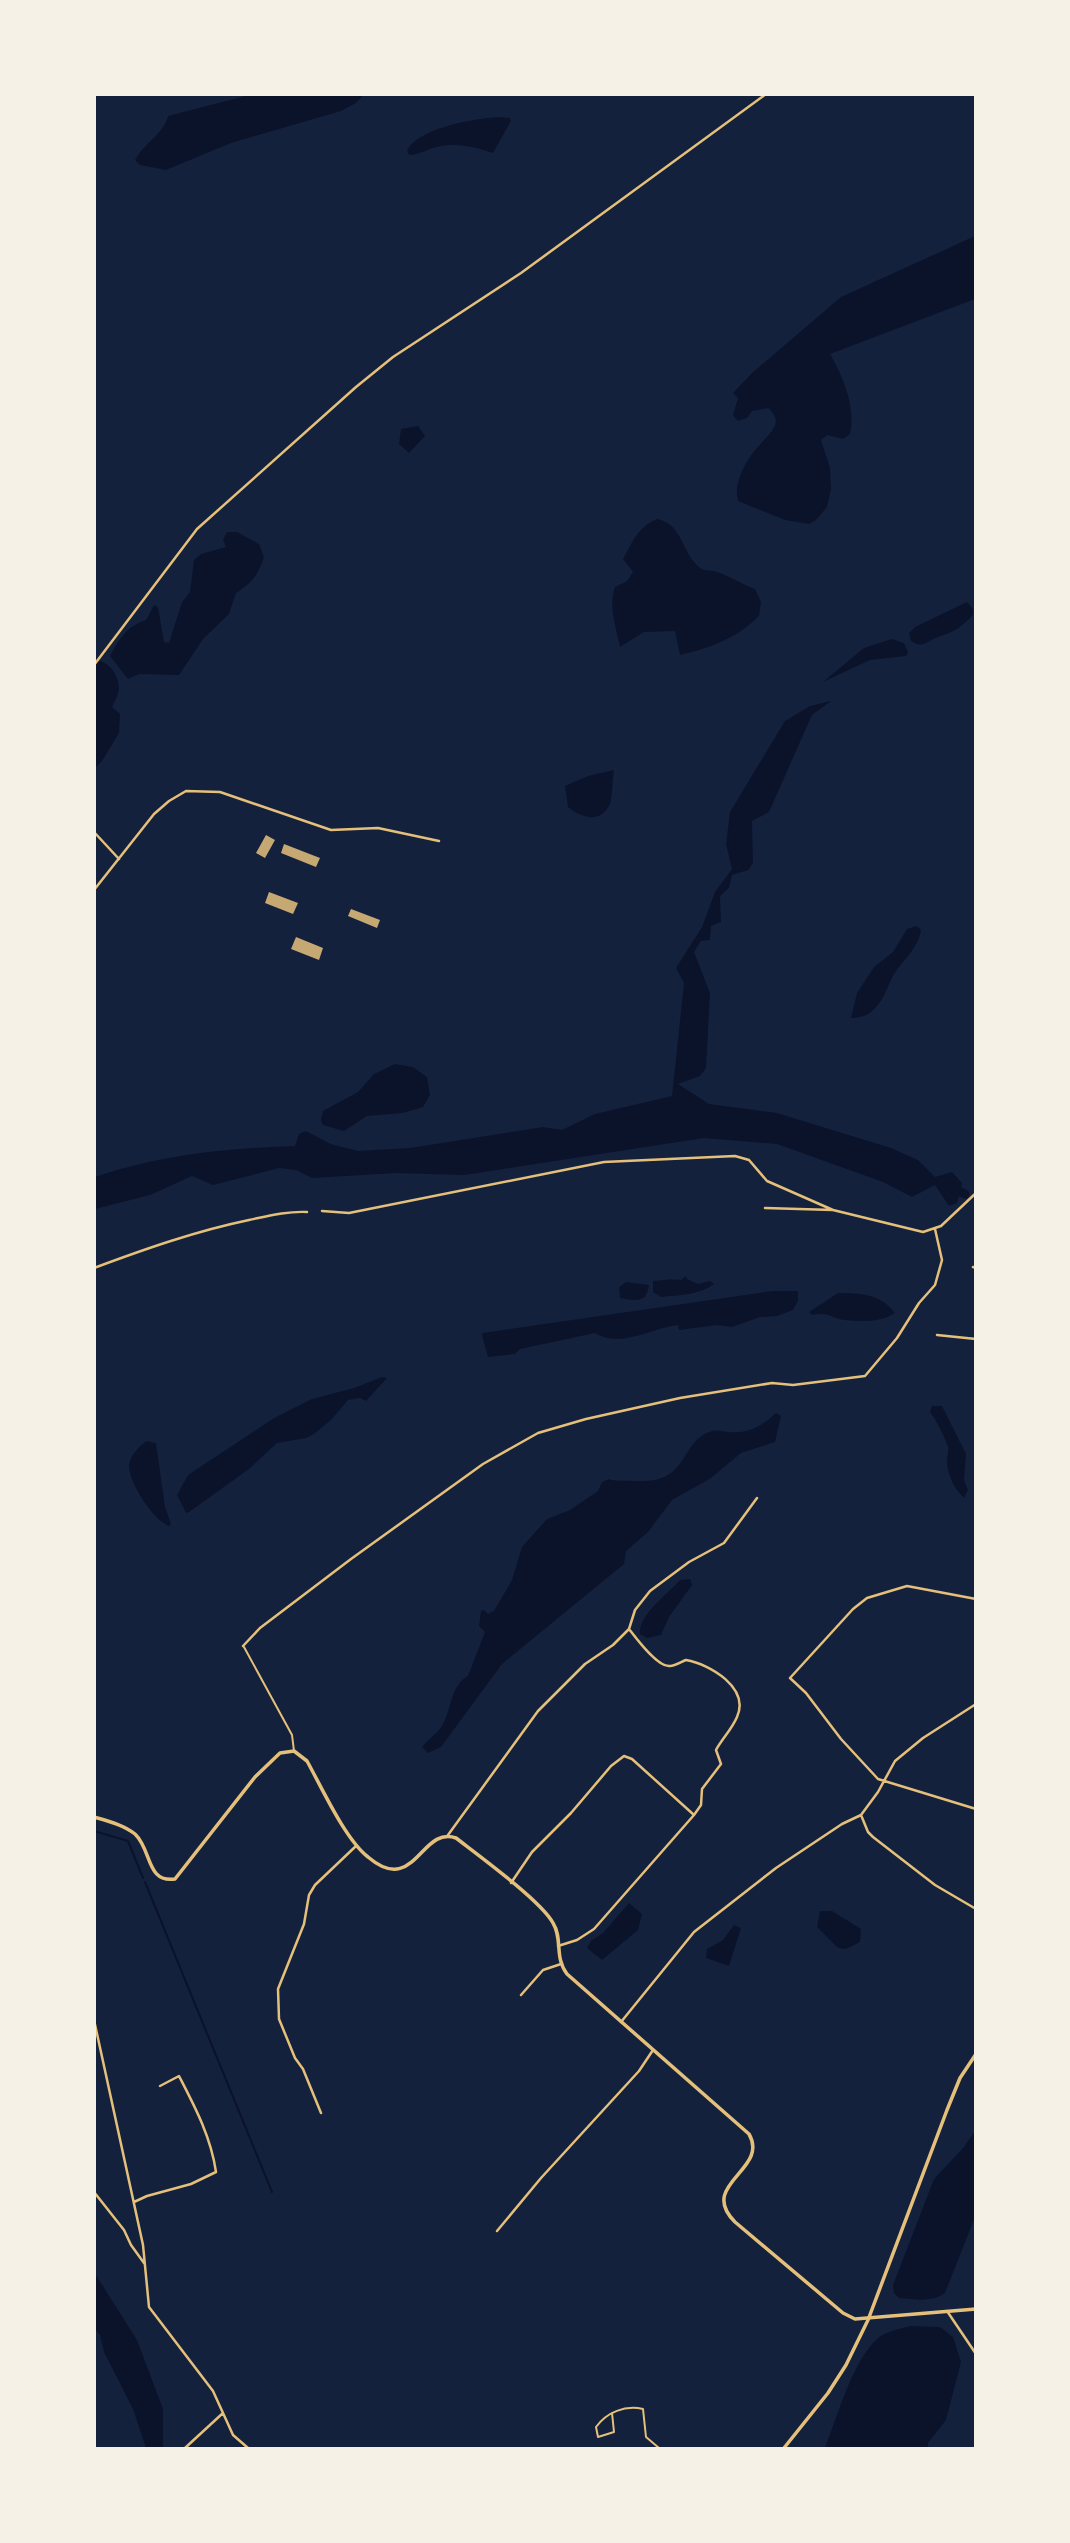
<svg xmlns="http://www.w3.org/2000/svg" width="1070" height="2543" viewBox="0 0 1070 2543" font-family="Manrope,sans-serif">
<rect width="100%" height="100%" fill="#14213d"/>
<path fill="#0b132b" d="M 249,95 L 363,95 L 356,103 L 341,111 L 231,143 L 166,170 L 140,165 L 135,160 C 144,143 164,134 168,116 Z
M 499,117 L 510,118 L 511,121 L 493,153 C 475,147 457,142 437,147 C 427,149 420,155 409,155 L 407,150 C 421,127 473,119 499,117 Z
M 975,236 L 975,299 L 830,354 C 843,376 856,407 850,434 L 843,439 L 827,435 L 821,440 L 830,468 L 831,489 L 827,507 L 816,520 L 809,524 L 785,520 L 738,501 C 733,484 745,462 756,449 C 766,436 787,424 768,408 L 752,411 L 747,418 L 738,421 L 733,415 L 738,398 L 733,393 L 752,373 L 841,297 Z
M 418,426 L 425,436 L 409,453 L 399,444 L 401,429 Z
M 657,519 C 683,524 681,552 699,567 C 703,571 708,570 714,571 C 728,575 742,584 755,589 L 761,602 L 759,616 C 737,638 710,648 680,655 L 675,631 L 644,632 L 620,647 C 616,626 608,607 615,587 L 627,581 L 633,572 L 623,559 C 633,541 638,527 657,519 Z
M 227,532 L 237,532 L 259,544 L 264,557 C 258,575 252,583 236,593 L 229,614 L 203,639 L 179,675 L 139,674 L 128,679 L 110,656 C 120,638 126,627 146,620 L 154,605 L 158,607 L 164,642 L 169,643 L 182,602 L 190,592 L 194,560 L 201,554 L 226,547 L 223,540 Z
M 967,602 L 973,609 L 973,615 C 957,630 958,630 938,637 C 927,641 923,649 911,641 L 909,633 L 915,627 Z
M 892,639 L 904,643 L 908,652 L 906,656 L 870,660 L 823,682 L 864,648 Z
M 99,661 C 111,663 119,677 119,689 C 119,694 114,702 112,707 L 120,714 L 119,733 L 102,761 L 95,768 L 94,667 Z
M 831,701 L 812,715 L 769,812 L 752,821 L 753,863 L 748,870 L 732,875 L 729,888 L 720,896 L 721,922 L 711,926 L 710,940 L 701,941 L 694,952 L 710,993 L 706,1068 L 700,1076 L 678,1084 L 709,1104 L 777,1113 L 891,1148 L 918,1160 L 935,1177 L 952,1172 L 962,1183 L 957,1203 L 949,1206 L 935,1185 L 912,1197 L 883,1182 L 777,1144 L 704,1138 L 464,1175 L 396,1173 L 312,1178 L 296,1170 L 279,1168 L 213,1185 L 192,1176 L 150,1195 L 95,1209 L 95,1177 C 158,1155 229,1148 295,1146 L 299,1134 L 306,1131 L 331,1144 L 358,1151 L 410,1148 L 543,1127 L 562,1130 L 595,1114 L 672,1096 L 684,983 L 676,968 L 702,927 L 715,892 L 732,869 L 726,844 L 730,812 L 785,721 L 810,706 Z
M 614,770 C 612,780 613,794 610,804 C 601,824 581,818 568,807 L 565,786 L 588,776 Z
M 917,926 L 921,930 C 918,950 900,962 892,978 C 886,990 883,1002 872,1011 C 867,1016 858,1018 851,1018 L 857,993 L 874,967 L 893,952 L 907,929 Z
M 395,1064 L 413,1067 L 427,1077 L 430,1095 L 423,1107 L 403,1113 L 367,1116 L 344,1131 L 323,1125 L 321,1120 L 323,1111 L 358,1092 L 374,1074 Z
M 686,1276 L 687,1279 L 698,1284 L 710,1281 L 714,1284 C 699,1295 679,1295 661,1297 L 653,1292 L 653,1281 C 665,1280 672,1279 681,1280 Z
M 626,1282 L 649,1285 C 648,1288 648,1292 646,1295 C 642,1303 627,1299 620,1298 L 619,1287 Z
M 772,1291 L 798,1291 L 798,1301 L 793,1310 L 777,1316 L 760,1317 L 732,1327 L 717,1325 L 679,1330 L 678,1325 C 652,1328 620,1349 595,1333 L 520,1349 L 515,1354 L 488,1357 L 482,1335 L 483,1333 Z
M 838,1293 C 861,1293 881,1294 895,1313 C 883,1322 861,1322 845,1320 C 831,1319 830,1311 812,1315 L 809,1312 Z
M 382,1377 L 387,1378 L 366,1401 L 360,1398 L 348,1400 L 331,1420 L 314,1434 L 306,1438 L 277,1443 L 249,1469 L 189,1512 L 186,1513 L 177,1495 L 188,1475 L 274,1418 L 312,1399 L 354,1388 Z
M 932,1406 L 942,1406 L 966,1454 L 964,1480 L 968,1490 L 964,1498 C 955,1489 948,1477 947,1463 C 946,1458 949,1452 948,1447 C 946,1439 935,1418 930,1412 Z
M 776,1413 L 781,1416 L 775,1442 L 741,1453 L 711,1478 L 672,1500 L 648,1532 L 626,1551 L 624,1564 L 502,1664 L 441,1747 L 428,1753 L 422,1747 C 428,1739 437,1734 442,1726 C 452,1709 450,1686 468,1676 L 485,1632 L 479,1626 L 481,1611 L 484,1610 L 488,1614 L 494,1611 L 512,1580 L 522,1547 L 547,1519 L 570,1510 L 598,1491 L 602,1482 L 609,1479 C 618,1482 626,1480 635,1481 C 692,1484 677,1442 712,1431 C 717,1430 722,1431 728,1432 C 748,1434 761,1427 776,1413 Z
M 147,1441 L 156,1443 L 165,1507 L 171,1524 L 169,1526 C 153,1520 131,1485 129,1468 C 128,1457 139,1446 147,1441 Z
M 690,1579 L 692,1585 L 669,1617 L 661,1635 L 647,1638 L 640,1634 C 638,1615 667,1595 680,1580 Z
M 629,1903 L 642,1914 L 638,1930 L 602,1960 L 587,1948 L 591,1941 L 603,1933 Z
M 820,1911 L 832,1911 L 861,1929 L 860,1942 L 846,1949 L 838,1948 L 817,1927 Z
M 734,1925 L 741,1928 L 729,1966 L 706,1958 L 707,1949 L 723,1940 Z
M 975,2131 L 975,2217 L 945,2293 C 932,2303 914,2299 899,2298 L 894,2293 L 893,2285 L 934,2179 L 964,2147 Z
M 94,2272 L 137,2340 L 163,2409 L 163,2448 L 146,2448 L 133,2409 L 104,2352 L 100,2335 L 95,2329 Z
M 910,2326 L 940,2327 L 953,2337 L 961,2362 L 946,2420 L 928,2443 L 928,2448 L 825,2448 C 837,2417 853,2360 878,2338 C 887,2331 899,2329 910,2326 Z"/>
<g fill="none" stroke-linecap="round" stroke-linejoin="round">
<path stroke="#0b132b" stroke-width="2" d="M 94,1831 L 128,1841 L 143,1878
M 145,1882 L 272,2192"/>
<path stroke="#0b132b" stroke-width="9" d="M 950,1187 L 965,1194"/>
</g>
<path fill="#c6a872" d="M 266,835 L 275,840 L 265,858 L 256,853 Z
M 284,844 L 320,858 L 316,867 L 281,853 Z
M 269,892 L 298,903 L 293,914 L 265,903 Z
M 351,909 L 380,920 L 377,928 L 348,916 Z
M 296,937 L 323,948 L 319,960 L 291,949 Z"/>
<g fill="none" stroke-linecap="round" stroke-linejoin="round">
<path stroke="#e5c07b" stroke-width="2" d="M 244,1647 L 292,1735 L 294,1751
M 612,2413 L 614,2432 L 598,2437 L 596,2427 C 607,2412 625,2405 643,2409 L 646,2437 L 659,2448"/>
<path stroke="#e5c07b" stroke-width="2.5" d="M 94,665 L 197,529 L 356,387 L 393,357 L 521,273 L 766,94
M 94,832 L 119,859
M 94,890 L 154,814 L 169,801 L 186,791 L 220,792 L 331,830 L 378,828 L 439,841
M 765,1208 L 833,1210 L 923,1232 L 941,1226 L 976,1193
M 322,1211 L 349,1213 L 604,1162 L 735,1156 L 749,1160 L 767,1181 L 833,1210
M 973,1267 L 976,1268
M 94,1268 C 145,1249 196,1231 249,1220 C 268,1216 287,1211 307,1212
M 937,1335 L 976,1339
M 976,1599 L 907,1586 L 867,1598 L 853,1609 L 790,1678 L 806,1693 L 841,1739 L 878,1779 L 976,1809
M 629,1629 C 636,1638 658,1668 670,1666 C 675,1666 681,1662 686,1660 C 710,1664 750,1688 737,1717 C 732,1729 722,1739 716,1750 L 721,1764 L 702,1789 L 701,1805 L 694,1815
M 243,1646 L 260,1628 L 351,1559 L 483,1464 L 538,1433 L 586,1419 L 680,1398 L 772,1383 L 793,1385 L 865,1376 L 897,1338 L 919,1303 L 935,1285 L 942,1260 L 935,1229
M 861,1815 L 868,1832 L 873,1837 L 935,1885 L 976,1909
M 448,1835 L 538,1711 L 585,1664 L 613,1645 L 629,1629 L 635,1610 L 650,1591 L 689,1562 L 724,1543 L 757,1498
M 511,1883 L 532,1852 L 571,1813 L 611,1766 L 624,1756 L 632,1759 L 694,1815 L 594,1929 L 577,1940 L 558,1946
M 521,1995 L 543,1970 L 561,1964
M 94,2020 L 143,2245 L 149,2307 L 213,2391 L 233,2435 L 248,2448
M 621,2022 L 694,1932 L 776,1868 L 842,1824 L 861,1815 L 878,1792 L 895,1761 L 923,1738 L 976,1704
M 321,2113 L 303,2069 L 295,2058 L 279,2019 L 278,1989 L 304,1924 L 309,1895 L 315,1885 L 356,1846
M 94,2192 L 124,2230 L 131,2245 L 144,2263
M 134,2202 L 147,2196 L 191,2184 L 216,2172 C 211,2137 195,2107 179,2076 L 160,2086
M 497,2231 L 541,2178 L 639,2071 L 653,2050
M 947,2311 L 976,2354
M 185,2448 L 223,2413"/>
<path stroke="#e5c07b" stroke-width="3.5" d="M 94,1817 C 108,1821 124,1825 135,1834 C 152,1850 146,1883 175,1879 L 255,1777 L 280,1753 L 294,1751 L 307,1761 C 322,1788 345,1839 368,1857 C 415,1897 421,1825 456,1838 C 478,1855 541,1901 553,1923 C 563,1939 554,1957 567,1974 L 749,2134 C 770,2170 697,2184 735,2222 L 843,2313 L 855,2319 L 976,2309"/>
<path stroke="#e5c07b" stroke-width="3.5" d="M 784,2448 L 828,2393 L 846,2365 L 868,2320 L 947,2110 L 960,2078 L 976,2054"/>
</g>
<rect width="1070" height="2543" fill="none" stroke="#f6f1e7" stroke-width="192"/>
</svg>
